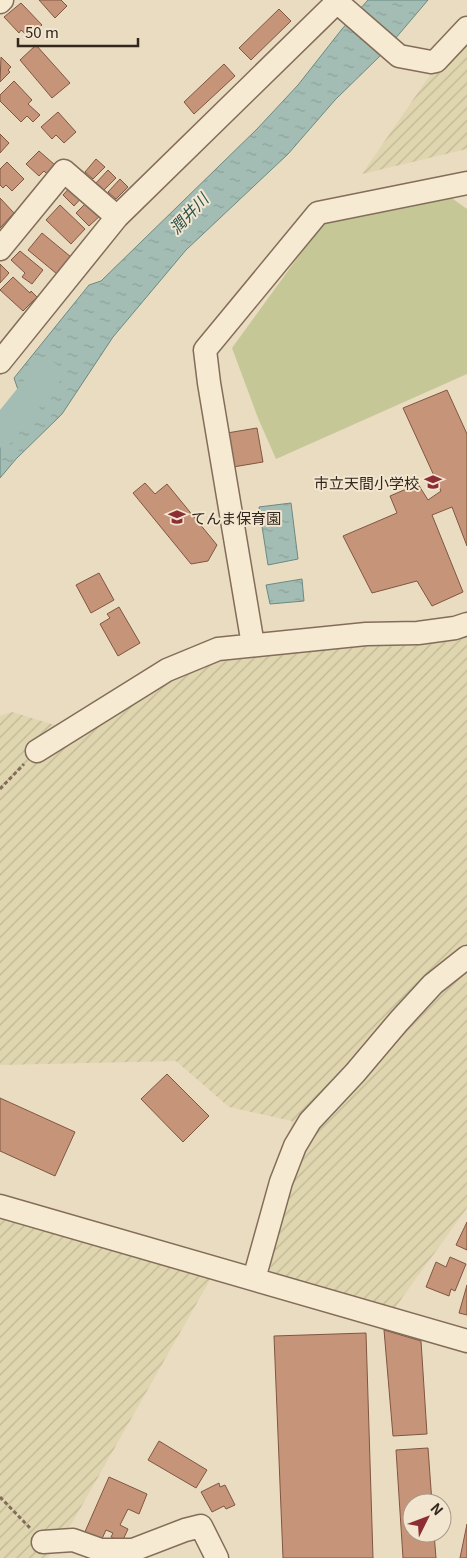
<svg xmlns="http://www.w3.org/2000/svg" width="467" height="1558" viewBox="0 0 467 1558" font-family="Georgia,'Noto Sans JP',serif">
<defs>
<pattern id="farmland-furrows" width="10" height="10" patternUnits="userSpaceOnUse" patternTransform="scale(1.25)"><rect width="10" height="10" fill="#dfd5af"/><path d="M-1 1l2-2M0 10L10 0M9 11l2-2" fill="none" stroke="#c0b796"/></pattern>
<pattern id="water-ripples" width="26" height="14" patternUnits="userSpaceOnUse" patternTransform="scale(1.25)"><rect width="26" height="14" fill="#a3bdb4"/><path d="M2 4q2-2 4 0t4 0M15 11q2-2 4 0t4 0" fill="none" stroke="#8da29a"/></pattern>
</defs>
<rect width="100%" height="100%" fill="#eadcc1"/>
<path fill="url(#farmland-furrows)" d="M 467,36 L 467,149 L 362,174 L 448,49 Z
M 467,622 L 467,1208 L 394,1309 L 270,1271 L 292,1121 L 229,1107 L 176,1061 L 0,1065 L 0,716 L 12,712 L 71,730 L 184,664 Z
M 0,1217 L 211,1278 L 72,1523 L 48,1558 L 0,1558 Z"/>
<path fill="#c5c796" d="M 446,194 L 467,209 L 467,374 L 276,459 L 258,418 L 232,348 L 327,217 Z"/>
<path fill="url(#water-ripples)" stroke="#6b8a81" d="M 368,0 L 428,0 L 383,53 L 335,100 L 288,154 L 186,250 L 113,337 L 62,414 L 16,459 L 0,478 L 0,427 L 24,407 L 14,378 L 89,285 L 101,281 L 257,129 L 298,85 L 342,29 Z
M 291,503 L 298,559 L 268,565 L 259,507 Z
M 302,579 L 304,601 L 270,604 L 266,585 Z"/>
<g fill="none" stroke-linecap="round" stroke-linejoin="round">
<path stroke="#a3bdb4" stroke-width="29" d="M 0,433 L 47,375"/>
</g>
<path fill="#c69579" stroke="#805641" d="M 39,0 L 61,0 L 67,6 L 55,18 Z
M 21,3 L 42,25 L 29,37 L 21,30 L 19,33 L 4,17 Z
M 279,9 L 291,21 L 251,60 L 239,48 Z
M 36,45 L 70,83 L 52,98 L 20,60 Z
M 1,57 L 11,67 L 8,70 L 10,72 L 0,82 Z
M 224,64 L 235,76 L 194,114 L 184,102 Z
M 14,81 L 32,100 L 28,104 L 40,115 L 33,122 L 27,116 L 21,122 L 0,101 L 0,95 Z
M 58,112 L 76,132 L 64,143 L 56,135 L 52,139 L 41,127 Z
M 0,134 L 9,143 L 0,153 Z
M 39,151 L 55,165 L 47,174 L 44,171 L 39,176 L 26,164 Z
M 96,159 L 105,167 L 93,179 L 85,172 Z
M 7,162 L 24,179 L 12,191 L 6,185 L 3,188 L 0,185 L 0,169 Z
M 108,170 L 116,178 L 104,190 L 96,183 Z
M 120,179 L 128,187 L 116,199 L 108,192 Z
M 72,185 L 84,195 L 74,206 L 63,195 Z
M 0,198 L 14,213 L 0,228 Z
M 89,200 L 102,214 L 89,226 L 76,213 Z
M 60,205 L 85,229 L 71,244 L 46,220 Z
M 42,233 L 71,257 L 57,274 L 28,250 Z
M 20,251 L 43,270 L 32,284 L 22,277 L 25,273 L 11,260 Z
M 0,264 L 9,273 L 0,283 Z
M 13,277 L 30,293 L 31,291 L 37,297 L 23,311 L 0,290 Z
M 447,390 L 467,434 L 467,546 L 452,507 L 432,515 L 463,592 L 432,606 L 417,581 L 372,593 L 343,536 L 397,513 L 390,496 L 418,484 L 428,500 L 441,491 L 403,408 Z
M 257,428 L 263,462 L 233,467 L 227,433 Z
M 145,483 L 155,494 L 167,484 L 217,545 L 208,561 L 191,564 L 133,493 Z
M 99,573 L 114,600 L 91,613 L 76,585 Z
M 119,607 L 140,643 L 118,656 L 100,624 L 110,618 L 107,614 Z
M 167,1074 L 209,1116 L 183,1142 L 141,1099 Z
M 0,1098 L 75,1132 L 55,1176 L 0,1151 Z
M 467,1222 L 467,1250 L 456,1245 Z
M 450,1257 L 466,1264 L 455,1291 L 451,1289 L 449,1296 L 426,1287 L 436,1262 L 446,1267 Z
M 467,1285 L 467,1315 L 459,1313 Z
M 384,1330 L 421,1341 L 427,1434 L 393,1436 Z
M 366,1333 L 373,1558 L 283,1558 L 274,1336 Z
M 159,1441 L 207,1470 L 196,1488 L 148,1460 Z
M 428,1448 L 432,1503 L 412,1503 L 412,1533 L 434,1533 L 436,1558 L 403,1558 L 396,1450 Z
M 109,1477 L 147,1494 L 139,1514 L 128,1509 L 120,1525 L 128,1529 L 122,1542 L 111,1537 L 113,1533 L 106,1530 L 101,1541 L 84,1534 Z
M 219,1483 L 220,1487 L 225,1485 L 235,1505 L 226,1509 L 224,1506 L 212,1512 L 201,1492 Z
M 467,1524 L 467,1558 L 460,1558 Z"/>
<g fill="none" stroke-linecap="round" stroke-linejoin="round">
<g stroke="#836d5a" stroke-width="25">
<path id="minor" d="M 334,0 L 337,2 L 399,56 L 431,62 L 436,61 L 467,28
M 0,2 L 2,0
M 0,249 L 64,171 L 117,217
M 0,362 L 117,217 L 339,0
M 253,645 L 209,383 L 205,350 L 318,213 L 467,183
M 37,751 L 167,670 L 218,649 L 366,634 L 418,633 L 455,628 L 467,624
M 0,1206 L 467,1341
M 254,1279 L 281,1182 L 295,1146 L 310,1121 L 355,1073 L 399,1021 L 433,984 L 467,957
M 43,1542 L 73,1540 L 101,1550 L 133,1550 L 185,1530 L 201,1526 L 217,1558"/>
</g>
<path stroke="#836d5a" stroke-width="3" stroke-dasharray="4 2.5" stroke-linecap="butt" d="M 0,789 L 24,764
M 0,1497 L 31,1529"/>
<use href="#minor" stroke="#f6ead3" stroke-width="22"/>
</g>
<defs>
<g id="school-bare" transform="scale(1.35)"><path d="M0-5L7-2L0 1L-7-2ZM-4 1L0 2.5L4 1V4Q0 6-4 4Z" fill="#8d2e34" stroke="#f2e6d0" stroke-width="2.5" paint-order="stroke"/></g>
</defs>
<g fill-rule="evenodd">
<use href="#school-bare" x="433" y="482"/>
<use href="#school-bare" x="177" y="517"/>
</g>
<g text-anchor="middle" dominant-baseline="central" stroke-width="4" stroke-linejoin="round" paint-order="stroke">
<g font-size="15" fill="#33261d" stroke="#f2e6d0" text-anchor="end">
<text x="419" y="482">市立天間小学校</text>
<text x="191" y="517" text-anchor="start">てんま保育園</text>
</g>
<g font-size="16" font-style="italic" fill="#2d524d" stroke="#f2e6d0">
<text transform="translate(188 213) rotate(-47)">潤井川</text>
</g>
</g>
<g transform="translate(427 1518) rotate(48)"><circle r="24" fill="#f2e6d0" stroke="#a69988"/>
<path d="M0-4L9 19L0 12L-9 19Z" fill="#8d2e34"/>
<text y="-8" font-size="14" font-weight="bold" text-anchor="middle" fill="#33261d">N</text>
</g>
<path d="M18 38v8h120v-8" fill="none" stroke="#33261d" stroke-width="2.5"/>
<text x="25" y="38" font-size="15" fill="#33261d" stroke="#f2e6d0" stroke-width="4" paint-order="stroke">50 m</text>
</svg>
